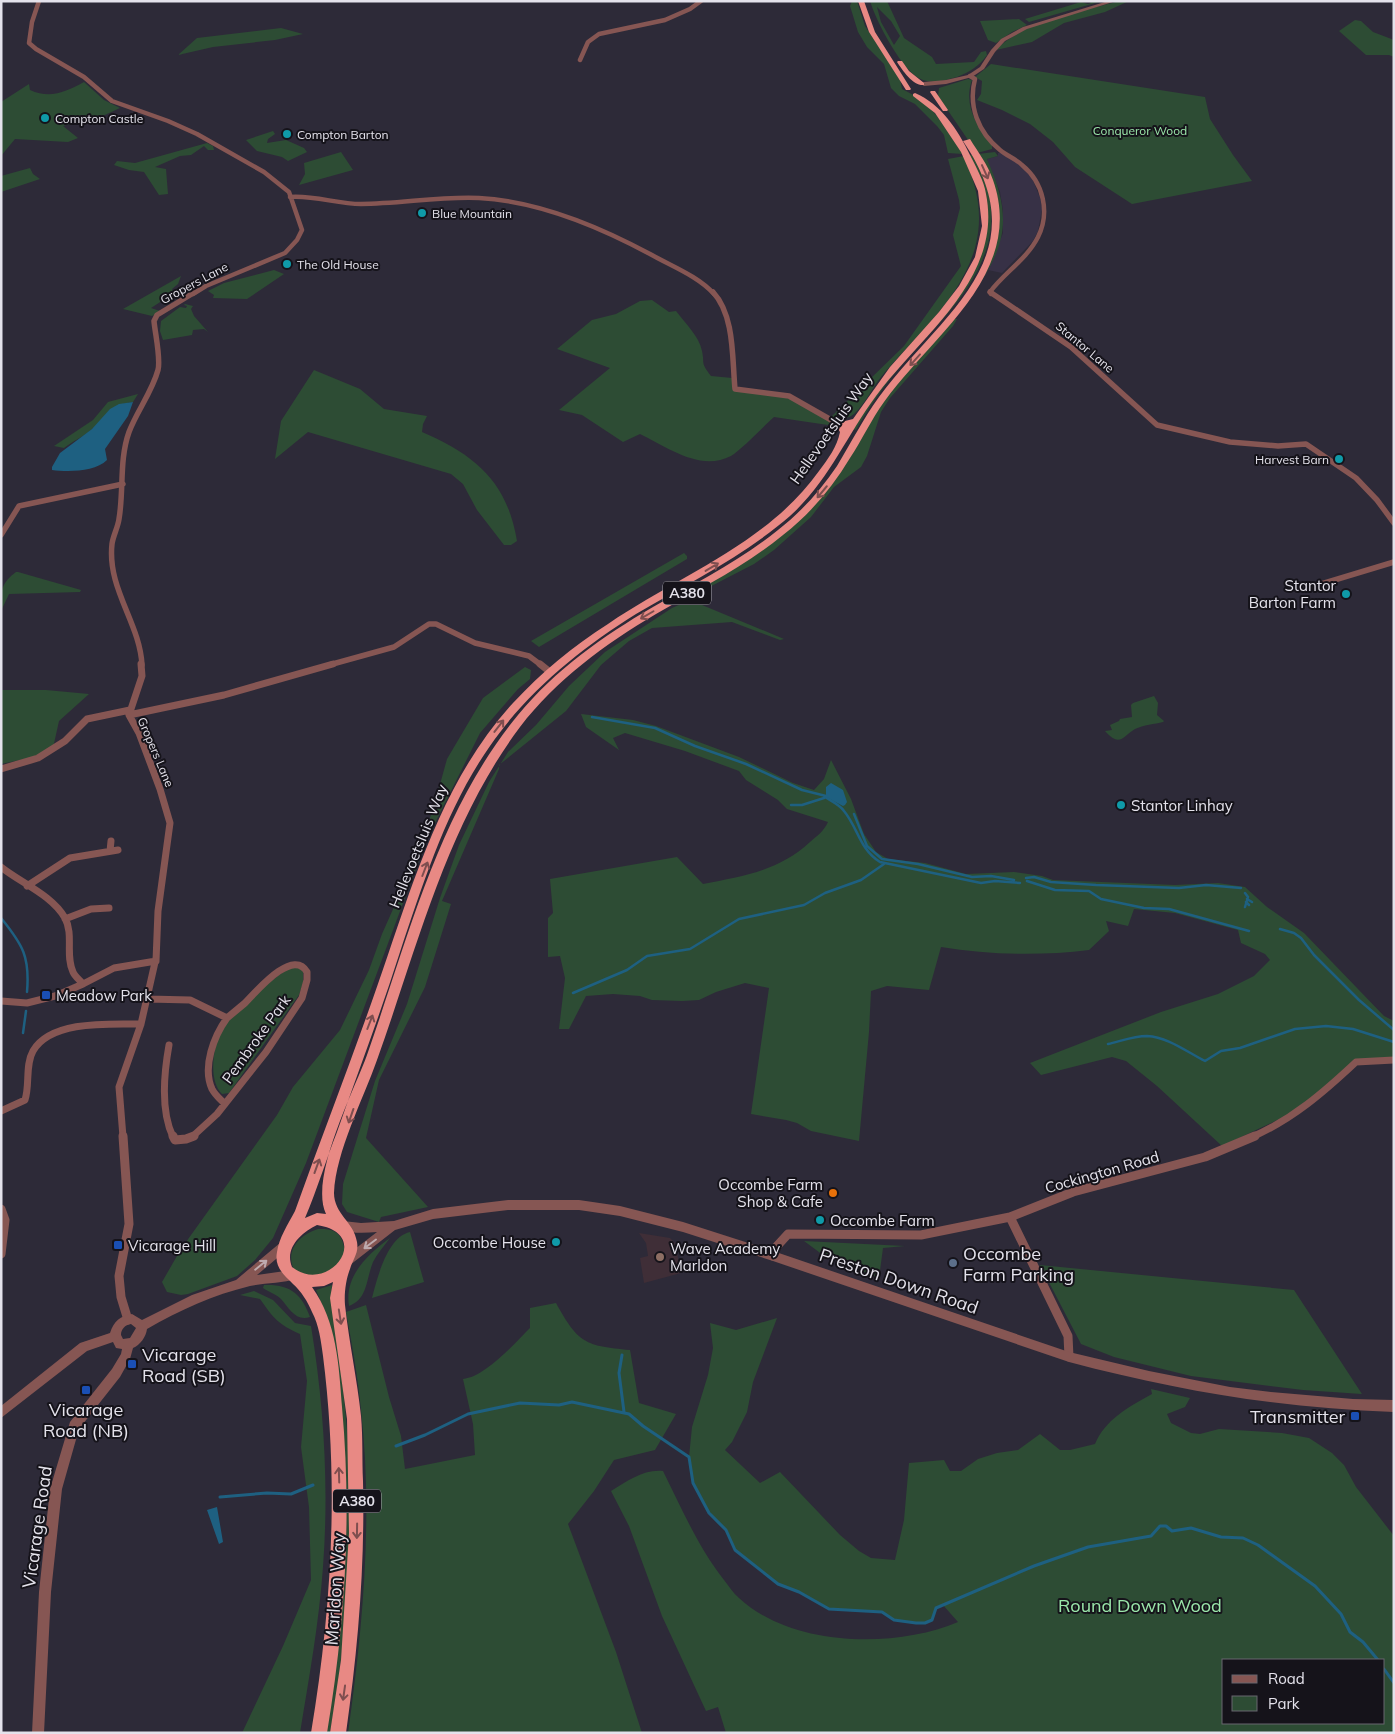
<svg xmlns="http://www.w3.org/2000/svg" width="1395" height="1734" viewBox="0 0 1395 1734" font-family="Mulish,sans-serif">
<rect width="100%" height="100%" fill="#2d2a38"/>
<path fill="#373146" d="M 998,153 L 1002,153 L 1021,165 L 1032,178 L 1041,200 L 1042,209 L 1038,231 L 1033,241 L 1002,273 L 988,270 L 1003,233 L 1003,210 L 1000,192 L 987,159 L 998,156 Z"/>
<path fill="#3f2e37" d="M 639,1233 L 670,1238 L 675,1243 L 681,1273 L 644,1283 L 640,1258 L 648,1256 L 646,1243 Z"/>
<path fill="#2d4c34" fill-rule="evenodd" d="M 852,1 L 857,1 L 865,26 L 900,78 L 902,89 L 923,100 L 937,116 L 963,154 L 948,153 L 944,135 L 937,126 L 915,104 L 899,96 L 891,88 L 884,64 L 867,47 L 858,32 L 850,6 Z
M 870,1 L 887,1 L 904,38 L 932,57 L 936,64 L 974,62 L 981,52 L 986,51 L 987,55 C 979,66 970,72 957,77 C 946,80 934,84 923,80 C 903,74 876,21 870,1 ZM 877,7 L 891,21 L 900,36 L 894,45 L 881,22 Z
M 1089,1 L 1102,1 L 1029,22 L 1025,19 L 1081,2 L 1088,4 L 1091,3 Z
M 1119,1 L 1129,1 L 1105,12 L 1064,23 L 1032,42 L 996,50 C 1024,21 1080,12 1119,1 Z
M 1019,19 L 1027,25 L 1012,32 L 996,43 L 988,40 L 980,21 Z
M 1355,20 L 1361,21 L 1373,32 L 1394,40 L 1394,57 L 1389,55 L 1366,55 L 1339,31 Z
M 281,28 L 303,34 L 275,40 L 213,47 L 178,55 L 197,38 Z
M 991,64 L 1205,97 L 1210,119 L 1233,155 L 1252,181 L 1132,204 L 1075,167 L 1053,142 L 1030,124 L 1002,110 L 977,100 L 981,94 L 982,81 L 975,77 Z
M 968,79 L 972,80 C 963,105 977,127 992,145 L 992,149 L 977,153 L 938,96 L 939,88 Z
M 84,82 L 104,100 L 120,108 L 94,120 L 84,120 L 63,126 L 78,138 L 68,142 L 15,139 L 1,156 L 1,102 L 29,84 L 30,90 C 50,99 66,92 84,82 Z
M 273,131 L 275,134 L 268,139 L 267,143 L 286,140 L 304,148 L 307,152 L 288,161 L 282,157 L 257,151 L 246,140 Z
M 207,143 L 213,146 L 214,150 L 208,150 L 204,146 L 191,155 L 180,156 L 155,167 L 166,169 L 168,194 L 159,195 L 144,172 L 129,170 L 114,165 L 117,161 L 135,163 Z
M 341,152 L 353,170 L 299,185 L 305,174 L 304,163 Z
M 995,152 L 998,156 L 987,159 C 1018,228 1001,253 962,311 L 980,279 L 997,222 L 978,154 Z
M 969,155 L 973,155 C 981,172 990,189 991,209 C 996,275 938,322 900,367 C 883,387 869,407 856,430 L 852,429 L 861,413 L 972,273 L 987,222 Z
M 964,156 C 977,187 984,214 975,248 C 960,300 914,337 881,377 C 872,388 865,404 854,414 C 848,419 840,420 833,418 L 832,416 L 904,346 L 961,266 L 953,235 L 960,208 L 959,200 L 948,159 Z
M 30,168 L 33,174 L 40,179 L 1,192 L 1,176 Z
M 274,270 L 284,274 L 247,299 L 213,298 L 214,295 L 208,291 L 224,283 Z
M 181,276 L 178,284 L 172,289 L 174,293 L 151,308 L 160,311 L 152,316 L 123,309 Z
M 652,300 L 669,312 L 676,311 C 685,323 699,336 702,351 C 705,366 700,361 711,376 L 732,378 L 733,390 C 745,394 756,392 768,393 C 791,396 810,409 829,420 L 830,424 L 828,425 L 774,417 C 764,426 741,450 731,456 C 700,472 667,447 640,434 L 623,442 L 582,415 L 559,410 L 610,368 L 557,349 L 592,320 L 616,314 L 640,301 Z
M 185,304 L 193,306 L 191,309 L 194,316 L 208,332 L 204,329 L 193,330 L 192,335 L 163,340 L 160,331 L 161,321 L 180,307 L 186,308 L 187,306 L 184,305 Z
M 954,319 L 957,319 L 953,326 L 890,398 L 881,412 L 867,456 L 861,467 L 834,487 L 811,517 L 774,550 L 754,564 L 692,596 L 692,592 L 723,574 L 812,505 L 889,389 Z
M 314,370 L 360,389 L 384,409 L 427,416 L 423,424 L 422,432 C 475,455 507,481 517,541 L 511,545 L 504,545 L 477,510 L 463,484 L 451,474 L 308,432 L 275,459 L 281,421 Z
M 138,394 L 133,402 C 106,406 110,415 91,430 C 83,437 73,441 64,448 L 54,446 L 93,420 L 108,402 Z
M 684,553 L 687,556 L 687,559 L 539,647 L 531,641 Z
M 16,572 L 18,572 L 81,590 L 80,592 L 9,594 L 1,611 C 1,592 0,584 16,572 Z
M 690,600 L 784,639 L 780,640 L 732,622 L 652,628 L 629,641 L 601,665 L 566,711 L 499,765 L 499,769 L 442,901 L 451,904 L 425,987 L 379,1080 L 366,1138 L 428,1207 L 381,1217 L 379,1222 L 347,1212 L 342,1204 L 343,1184 L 375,1081 L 407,1004 L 440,898 L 459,845 L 489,782 L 508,752 L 536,725 L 569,686 L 605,652 L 672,608 Z
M 525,667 L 531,670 L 530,679 L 518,689 L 480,733 L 427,839 L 306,1163 L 273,1238 L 255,1260 L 237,1276 L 188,1294 L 181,1295 L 167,1292 L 162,1282 L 181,1249 L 277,1115 L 293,1087 L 340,1030 L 369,970 L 382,934 L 418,853 L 434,806 L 447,759 L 483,698 Z
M 1,690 L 46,690 L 89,694 L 59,721 L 53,748 L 30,758 L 1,764 Z
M 1154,696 L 1158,703 L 1157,715 L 1164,721 L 1163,722 C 1155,724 1143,725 1135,729 C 1123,736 1120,748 1105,731 L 1112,730 L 1110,725 L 1119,721 L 1120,719 L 1132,717 L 1131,705 L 1133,703 Z
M 581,714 L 633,720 L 656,726 L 739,757 L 793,783 L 814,790 L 824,779 L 831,760 L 851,799 L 864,834 L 876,852 L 888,859 L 925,863 L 966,874 L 1014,872 L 1042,876 L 1053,880 L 1175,885 L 1218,883 L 1245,887 L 1267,907 L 1304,933 L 1384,1016 L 1394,1021 L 1394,1057 L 1354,1060 L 1316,1096 L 1290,1114 L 1222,1146 L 1157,1086 L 1126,1061 L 1112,1057 L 1041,1075 L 1030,1063 L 1161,1012 L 1218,994 L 1254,976 L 1270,960 L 1265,954 L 1241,943 L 1238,930 L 1175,913 L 1134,909 L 1128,926 L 1106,921 L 1109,931 L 1089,950 C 1041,956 989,955 941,947 L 929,990 L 887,986 L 871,991 L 869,1032 L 859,1141 L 811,1131 L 797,1123 L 786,1120 L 751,1114 L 769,988 L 745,983 L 716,992 L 699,1000 L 682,1001 L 652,1000 L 640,996 L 613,994 L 586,996 L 569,1029 L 559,1029 L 565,978 L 560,956 L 548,957 L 548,918 L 553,913 L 550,879 L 677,857 L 703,884 C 743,876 779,871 810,842 C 817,836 824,831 828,822 L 787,809 L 778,800 L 746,780 L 739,771 L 685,751 L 625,733 L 613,738 L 619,750 L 586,727 Z
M 293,967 L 299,967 L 303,972 L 303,983 L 299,995 L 229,1093 L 222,1094 C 208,1081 213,1047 221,1031 C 229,1016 277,973 293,967 Z
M 318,1229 C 341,1228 343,1238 346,1258 L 324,1279 L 296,1273 C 283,1253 298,1235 318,1229 Z
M 410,1232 L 424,1282 L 372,1298 C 377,1279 387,1237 410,1232 Z
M 390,1238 C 384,1246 377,1254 373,1262 C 366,1279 368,1299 349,1306 C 344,1276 368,1254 390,1238 Z
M 804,1241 L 905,1246 L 883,1248 L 879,1278 L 823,1255 Z
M 1040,1265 L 1294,1290 L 1362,1394 L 1303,1390 L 1191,1376 L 1114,1357 L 1081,1344 Z
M 264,1285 C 290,1284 302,1294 310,1317 C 296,1322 289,1308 281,1299 C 276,1294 269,1292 263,1288 Z
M 332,1285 L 331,1296 C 338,1346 345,1396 348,1446 C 354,1541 347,1639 330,1733 L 325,1733 L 335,1668 L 332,1340 L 328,1319 L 316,1290 Z
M 254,1291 L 273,1300 L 295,1323 L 311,1326 C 324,1405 329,1487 323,1567 C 319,1623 309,1678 300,1733 L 242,1733 L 283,1646 L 311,1580 L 309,1507 L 301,1447 L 307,1381 L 300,1334 C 278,1324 274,1319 260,1299 L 240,1295 Z
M 556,1303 C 578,1343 585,1346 630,1350 L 639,1403 L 676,1414 L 655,1450 L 614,1460 L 594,1491 L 568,1524 L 616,1652 L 642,1733 L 348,1733 C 363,1627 373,1516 361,1410 C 358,1377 352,1345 346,1312 L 366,1305 L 389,1397 L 401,1436 L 405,1469 L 475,1455 L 473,1424 L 463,1379 C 485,1377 514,1344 530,1328 L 530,1308 Z
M 777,1318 L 753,1382 L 747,1412 L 732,1442 L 725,1450 L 760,1483 L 780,1472 L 840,1535 L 859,1551 L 871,1558 L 895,1560 L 904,1520 L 909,1463 L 944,1460 L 950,1471 L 961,1471 L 978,1459 L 997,1453 L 1018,1450 L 1040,1434 L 1060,1450 L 1070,1450 L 1095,1444 C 1105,1420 1128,1407 1152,1394 L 1151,1389 L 1190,1398 L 1185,1407 L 1167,1414 L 1171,1423 L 1191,1433 L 1200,1434 L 1219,1429 L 1282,1433 L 1309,1438 L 1332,1453 L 1344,1465 L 1356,1487 L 1394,1536 L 1394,1733 L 726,1733 L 718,1707 L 706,1711 L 662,1616 L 629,1526 L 611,1491 C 627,1481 644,1469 663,1471 C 682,1509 698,1547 724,1580 C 729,1586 733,1593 739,1598 C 792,1647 894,1649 958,1622 L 943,1605 L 936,1608 L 932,1620 L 925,1623 L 916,1623 L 894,1620 L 882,1612 L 829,1609 L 799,1592 L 778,1584 L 735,1550 L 726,1530 L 718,1524 L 709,1513 L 693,1483 L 689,1457 L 692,1427 L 708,1375 L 713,1348 L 710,1323 L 736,1330 ZM 1224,1660 L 1384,1660 L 1384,1723 L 1224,1723 Z"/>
<path fill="#1e6081" d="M 133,402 L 128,416 L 105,449 L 107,460 C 95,472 68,472 52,470 L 52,467 L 60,453 L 92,429 L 110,409 L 119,404 Z
M 831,783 L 843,790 L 847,802 L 845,805 L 843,806 L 826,797 L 826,787 Z
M 217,1507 L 223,1542 L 219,1544 L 207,1510 Z"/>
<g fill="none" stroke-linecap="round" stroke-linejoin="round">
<path stroke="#1e6081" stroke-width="2.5" d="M 592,717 L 655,728 L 695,746 L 746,764 L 802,790 L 826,796
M 825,797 C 831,801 840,805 844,811 C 858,828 860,850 880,862 L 981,883 L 995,881 L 1020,883
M 791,805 L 802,805 L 824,798
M 854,814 L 867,846 L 882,859 L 918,864 L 972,877 L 991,876 L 1014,880
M 1026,878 L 1034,877 L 1051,882 L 1096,885 L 1179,888 L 1206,885 L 1241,888
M 1027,881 L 1055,890 L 1089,891 L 1101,899 L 1144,908 L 1169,909 L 1249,931
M 1245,893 L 1248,897 L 1245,907
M 1247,899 L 1252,902
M 1246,902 L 1249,905
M 1,918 C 23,945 30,957 27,992
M 1280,929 L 1294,933 L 1301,938 L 1314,955 L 1359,1000 L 1394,1030
M 573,993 L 627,970 L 647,956 L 690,949 L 739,919 L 804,905 L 825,893 L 861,880 L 884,864
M 23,1033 L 26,1011
M 1108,1044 C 1121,1041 1134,1036 1147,1036 C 1168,1037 1187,1052 1205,1061 L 1221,1051 L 1240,1048 L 1295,1029 L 1326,1026 L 1353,1029 L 1394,1042"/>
<path stroke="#1e6081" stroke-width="3" d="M 622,1355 L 619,1373 L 624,1412
M 396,1446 L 425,1435 L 468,1414 L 520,1403 L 559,1405 L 572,1402 L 629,1414 L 643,1426 L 689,1457 L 693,1483 L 709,1513 L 726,1530 L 735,1550 L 778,1584 L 799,1592 L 829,1609 L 882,1612 L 894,1620 L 916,1623 L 925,1623 L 932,1620 L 936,1608 L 1034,1566 L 1088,1547 L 1151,1536 L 1160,1526 L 1166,1526 L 1172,1531 L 1191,1528 L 1221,1537 L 1243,1538 L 1258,1545 L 1315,1586 L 1341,1614 L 1350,1632 L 1363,1642 L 1378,1660
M 220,1497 L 267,1493 L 291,1494 L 313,1485
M 1384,1669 L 1394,1683"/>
<path stroke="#865653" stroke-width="4.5" d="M 39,1 L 32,22 L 29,43 L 36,49 L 84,77 L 112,101 L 168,121 L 197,134 L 264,172 L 289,192 L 302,230 L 297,240 L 285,253 L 206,286 L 193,294
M 580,60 L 588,42 L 599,34 L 665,20 L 690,9 L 701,1
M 970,76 L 975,79 C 968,106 978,132 1000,150 C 1007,156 1016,159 1022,165 C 1044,183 1050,213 1038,237 C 1027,259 1004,273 990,292 L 991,294
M 290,197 C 314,195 337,204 361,204 C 400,204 440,196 479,198 C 539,201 598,226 650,254 C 671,266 698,276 714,294"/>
<path stroke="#865653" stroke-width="5.5" d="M 713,292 C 735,316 732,359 735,389 L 789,396 L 840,425
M 990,292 L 1071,347 L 1157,425 L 1230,442 L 1278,446 L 1306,444 L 1356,478 L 1377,500 L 1394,523
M 1,535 L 19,506 L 123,484
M 1308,588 L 1394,562
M 142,665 C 140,623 107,589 112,544 C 113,536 118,527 119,519 C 124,490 119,460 129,432 C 137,411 152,392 158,370 C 161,359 155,333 154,321 L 157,315 L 195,292
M 329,665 L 394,647 L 429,624 L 436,624 L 475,643 L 529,656 L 541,665"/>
<path stroke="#865653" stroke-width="7" d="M 141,664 L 142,676 L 129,715 L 139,733 L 160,789 L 170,823 L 158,911 L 156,961
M 540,664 L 550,672
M 129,715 L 224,695 L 333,664
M 1,769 L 38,758 L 65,741 L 87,719 L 130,710
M 110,851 L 111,841
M 1,867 C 21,883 52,895 65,918 C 74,935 65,955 73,972 C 75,977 80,980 83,984 L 114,968 L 156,961
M 27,886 L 70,858 L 118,850
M 65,919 L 91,909 L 109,908
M 148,999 L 190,1000 L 227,1018 C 233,1013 239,1008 245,1003 C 255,993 293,947 307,972 L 307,980 L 302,998 L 266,1052 L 217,1114 L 192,1137
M 1,1001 L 27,1003 L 55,996 L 83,984
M 169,1045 C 164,1073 160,1110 173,1137
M 225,1104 C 220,1099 215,1095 212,1089 C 202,1067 214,1036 227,1018
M 1,1111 L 25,1100 C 30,1085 25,1065 33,1051 C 51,1020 110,1024 141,1024
M 123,1137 L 119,1087 L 141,1024 L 156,958
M 1252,1137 C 1293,1119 1324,1092 1356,1062 L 1394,1060"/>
<path stroke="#865653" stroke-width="9" d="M 123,1136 L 129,1224 L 119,1276 L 121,1297 L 128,1320
M 173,1136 L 175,1140 L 186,1139 L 194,1136
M 1,1209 L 5,1220 L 1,1254
M 1010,1217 L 1068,1336 L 1069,1357
M 773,1256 L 777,1246 L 788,1234 L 921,1235 L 1010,1217 L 1073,1192 L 1205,1157 L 1255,1136"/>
<path fill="#865653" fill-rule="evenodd" d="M 1108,1 L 1116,1 L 1027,29 L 1005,41 L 995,52 L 984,69 L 972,77 L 946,84 L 924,86 L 921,84 L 924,82 L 946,80 L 968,75 L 980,67 L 991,50 L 1001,39 L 1023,27 Z
M 508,1200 L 579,1200 L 620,1206 L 683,1222 L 773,1251 L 1069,1352 L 1149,1371 L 1230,1387 L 1271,1392 L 1353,1399 L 1394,1400 L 1394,1412 C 1280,1408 1179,1391 1069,1362 L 773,1261 L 683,1232 L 620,1216 L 579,1210 L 508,1210 L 433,1219 L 395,1230 L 350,1265 L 346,1267 L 342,1265 L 341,1262 L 342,1259 L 377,1232 C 365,1233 351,1234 339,1229 L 338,1226 L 339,1223 L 343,1221 L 361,1223 L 394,1221 L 433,1209 Z
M 284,1241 L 288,1243 L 289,1246 L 288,1249 L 257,1275 L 292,1270 L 296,1271 L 297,1275 L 296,1279 C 283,1283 264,1283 250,1286 C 213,1295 180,1310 147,1329 C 146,1337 140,1345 133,1348 L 130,1359 L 120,1377 L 79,1429 L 62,1489 L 51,1592 L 44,1733 L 32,1733 L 39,1592 L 50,1489 L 70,1422 L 112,1369 L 121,1354 L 122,1349 L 116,1348 L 113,1342 L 87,1351 L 1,1418 L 1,1406 L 80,1343 L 110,1333 C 114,1321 120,1316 132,1314 L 142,1320 L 192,1295 L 236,1280 L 280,1243 ZM 131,1324 L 136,1328 L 130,1338 L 123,1339 L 121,1335 C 121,1329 125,1325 131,1324 Z"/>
<path fill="#e88984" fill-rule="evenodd" d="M 858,1 L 864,1 L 875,32 L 911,89 L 910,90 L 906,90 L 869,32 Z
M 898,61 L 902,61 L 909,71 L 924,83 L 924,85 C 913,86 903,71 897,62 Z
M 931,91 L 935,91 L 948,110 L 947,111 L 943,111 L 930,92 Z
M 915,93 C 941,104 958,130 970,155 C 976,167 984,181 986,194 C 1003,279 921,335 876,396 C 847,435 828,482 790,516 C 744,556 688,583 636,614 C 581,648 527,692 490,746 C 447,807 424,881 400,952 C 381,1012 358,1072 337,1132 C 326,1160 317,1190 305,1218 L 317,1213 L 326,1214 C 309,1178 353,1093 367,1055 C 408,939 438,812 518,715 C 555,670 603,636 653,607 C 696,583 740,561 778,530 C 801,512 821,490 837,466 C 851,443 863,419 879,397 C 941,313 1042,257 963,141 L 970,139 C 978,152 988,165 993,180 C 1026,274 931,336 884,402 C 871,420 862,440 850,458 C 832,488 810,514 783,535 C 744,567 699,589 656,614 C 605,644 556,680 520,727 C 446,826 418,946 377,1060 C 363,1100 336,1151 334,1193 C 334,1214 354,1222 357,1242 C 359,1253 353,1259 350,1269 C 346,1279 344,1293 345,1305 C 349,1342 357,1379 361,1416 C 363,1438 362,1460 363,1481 C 365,1566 358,1649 346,1733 L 330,1733 L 341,1660 L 349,1533 L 347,1419 L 330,1298 L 333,1282 L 324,1286 L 312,1287 C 337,1322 339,1366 342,1407 C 352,1516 345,1625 327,1733 L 311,1733 C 332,1608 339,1482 323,1356 C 321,1341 319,1325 312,1312 C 308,1302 301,1291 293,1284 C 284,1275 274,1267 277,1252 C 279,1238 288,1224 295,1211 C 320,1141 347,1072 372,1001 C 409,898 437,786 513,703 C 541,673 573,646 608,624 C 680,575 767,544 819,471 C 828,459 837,447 840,432 L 836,425 L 837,423 L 853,419 L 890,367 L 939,312 L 959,286 L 975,257 L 982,226 L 978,191 L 961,152 L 935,113 L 913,96 L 913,94 ZM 317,1225 C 375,1234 328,1296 292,1267 C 284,1248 302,1232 317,1225 Z"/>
</g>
<defs><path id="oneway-shaft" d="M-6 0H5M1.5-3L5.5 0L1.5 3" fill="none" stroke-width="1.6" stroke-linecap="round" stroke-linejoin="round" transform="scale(1.25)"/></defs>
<g stroke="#7e4e4f">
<use href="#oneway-shaft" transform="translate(985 172) rotate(66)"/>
<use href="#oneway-shaft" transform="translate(915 360) rotate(132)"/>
<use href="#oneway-shaft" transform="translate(822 492) rotate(130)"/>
<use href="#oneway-shaft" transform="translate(712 567) rotate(-31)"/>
<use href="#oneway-shaft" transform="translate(647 615) rotate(150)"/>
<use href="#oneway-shaft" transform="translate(499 726) rotate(-52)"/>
<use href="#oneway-shaft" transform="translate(425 869) rotate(-69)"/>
<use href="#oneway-shaft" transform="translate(370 1022) rotate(-69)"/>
<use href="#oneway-shaft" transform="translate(351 1116) rotate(109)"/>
<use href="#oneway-shaft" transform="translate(317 1166) rotate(-70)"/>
<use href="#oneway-shaft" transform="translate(340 1317) rotate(81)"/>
<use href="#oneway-shaft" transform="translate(339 1475) rotate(-92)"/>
<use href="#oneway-shaft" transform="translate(357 1531) rotate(91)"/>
<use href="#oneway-shaft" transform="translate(344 1693) rotate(98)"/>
</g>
<g stroke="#beaaae">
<use href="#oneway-shaft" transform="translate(370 1244) rotate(143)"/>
<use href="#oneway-shaft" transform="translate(261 1265) rotate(-39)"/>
</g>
<g fill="#0f9aa8" stroke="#15131a" stroke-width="2">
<circle cx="45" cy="118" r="5"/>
<circle cx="287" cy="134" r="5"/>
<circle cx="422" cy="213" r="5"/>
<circle cx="287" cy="264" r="5"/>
<circle cx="1339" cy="459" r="5"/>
<circle cx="1346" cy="594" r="5"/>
<circle cx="1121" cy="805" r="5"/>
<circle cx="820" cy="1220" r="5"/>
<circle cx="556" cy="1242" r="5"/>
</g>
<g fill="#1a4fb4" stroke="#15131a" stroke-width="2">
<rect x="41" y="990" width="10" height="10" rx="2.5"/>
<rect x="113" y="1240" width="10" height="10" rx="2.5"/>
<rect x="127" y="1359" width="10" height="10" rx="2.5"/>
<rect x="81" y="1385" width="10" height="10" rx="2.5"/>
<rect x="1350" y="1411" width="10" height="10" rx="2.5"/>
</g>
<circle fill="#e8710a" stroke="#15131a" stroke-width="2" cx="833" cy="1193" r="5"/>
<circle fill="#8d6e63" stroke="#15131a" stroke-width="2" cx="660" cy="1257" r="5"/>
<circle fill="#5c6f8a" stroke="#15131a" stroke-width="2" cx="953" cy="1263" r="5"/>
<g text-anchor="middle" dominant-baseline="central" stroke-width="4" stroke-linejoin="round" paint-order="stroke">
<g font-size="12" fill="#e4e2eb" stroke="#15131a" text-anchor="start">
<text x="55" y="118">Compton Castle</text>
<text x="297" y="134">Compton Barton</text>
<text x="432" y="213">Blue Mountain</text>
<text x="297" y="264">The Old House</text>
<text x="1329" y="459" text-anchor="end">Harvest Barn</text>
</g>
<g font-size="12" fill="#9be7aa" stroke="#15131a">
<text x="1140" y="130">Conqueror Wood</text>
</g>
<g font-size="12" fill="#e4e2eb" stroke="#15131a">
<text transform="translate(194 283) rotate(-28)">Gropers Lane</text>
<text transform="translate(1085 347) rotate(40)">Stantor Lane</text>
<text transform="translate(156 752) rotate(67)">Gropers Lane</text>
</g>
<g fill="#15131a" stroke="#a6a4ac" stroke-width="1">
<rect x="663" y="581.5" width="48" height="23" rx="4"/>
<rect x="333" y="1489.5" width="48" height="23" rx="4"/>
</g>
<g font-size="14" font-weight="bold" fill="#e4e2eb">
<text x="687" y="593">A380</text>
<text x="357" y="1501">A380</text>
</g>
<g font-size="15" fill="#e4e2eb" stroke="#15131a">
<text transform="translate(831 428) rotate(-55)">Hellevoetsluis Way</text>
<text transform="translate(418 846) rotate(-68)">Hellevoetsluis Way</text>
<text transform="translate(256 1039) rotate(-54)">Pembroke Park</text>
<text transform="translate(1102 1172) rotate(-16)">Cockington Road</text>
</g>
<g font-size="15" fill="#e4e2eb" stroke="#15131a" text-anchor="start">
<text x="1336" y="585" text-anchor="end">Stantor<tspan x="1336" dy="17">Barton Farm</tspan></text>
<text x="1131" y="805">Stantor Linhay</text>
<text x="56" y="995">Meadow Park</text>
<text x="823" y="1184" text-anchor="end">Occombe Farm<tspan x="823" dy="17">Shop &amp; Cafe</tspan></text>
<text x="830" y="1220">Occombe Farm</text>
<text x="546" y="1242" text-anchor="end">Occombe House</text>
<text x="128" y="1245">Vicarage Hill</text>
<text x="670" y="1248">Wave Academy<tspan x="670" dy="17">Marldon</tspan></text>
</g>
<g font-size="18" fill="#e4e2eb" stroke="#15131a" text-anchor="start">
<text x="963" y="1253">Occombe<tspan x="963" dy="21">Farm Parking</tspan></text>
<text x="142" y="1354">Vicarage<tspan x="142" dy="21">Road (SB)</tspan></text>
<text x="86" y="1409" text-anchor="middle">Vicarage<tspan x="86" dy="21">Road (NB)</tspan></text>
<text x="1345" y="1416" text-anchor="end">Transmitter</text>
</g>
<g font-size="18" fill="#e4e2eb" stroke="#15131a">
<text transform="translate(899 1281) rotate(19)">Preston Down Road</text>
<text transform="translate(37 1527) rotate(-82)">Vicarage Road</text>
<text transform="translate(335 1589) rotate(-86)">Marldon Way</text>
</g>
<g font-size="18" fill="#9be7aa" stroke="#15131a">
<text x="1140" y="1605">Round Down Wood</text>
</g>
</g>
<rect width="1395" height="1734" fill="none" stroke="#e4e2eb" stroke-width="5"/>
<rect x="1222" y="1659" width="162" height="65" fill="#15131a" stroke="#68666e"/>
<rect x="1232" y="1675" width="25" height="8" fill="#865653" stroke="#68666e"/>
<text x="1268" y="1684" font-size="15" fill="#e4e2eb">Road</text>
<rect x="1232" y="1696" width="25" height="15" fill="#2d4c34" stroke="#68666e"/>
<text x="1268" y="1709" font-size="15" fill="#e4e2eb">Park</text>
</svg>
